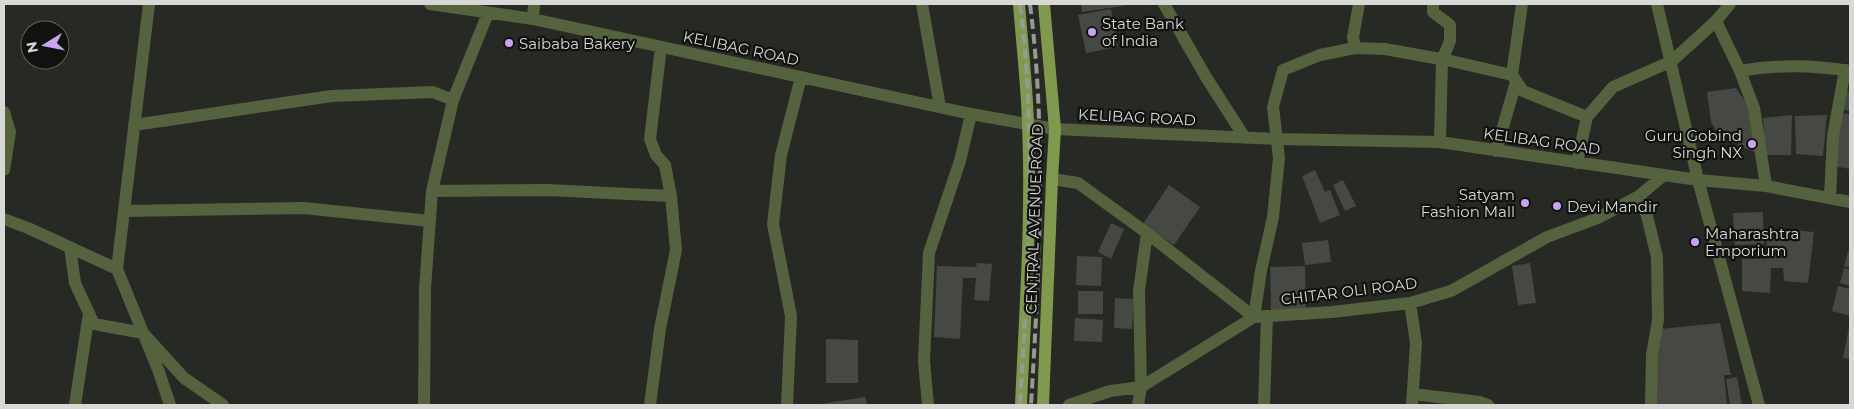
<svg xmlns="http://www.w3.org/2000/svg" width="1854" height="409" viewBox="0 0 1854 409" font-family="Montserrat,sans-serif">
<rect width="100%" height="100%" fill="#272924"/>
<path fill="#464843" d="M 1081,4 L 1129,4 L 1129,5 L 1082,12 Z
M 1111,9 L 1118,47 L 1086,53 L 1078,15 Z
M 1736,88 L 1751,110 L 1756,152 L 1738,146 L 1736,131 L 1724,133 L 1716,130 L 1711,122 L 1707,92 Z
M 1843,91 L 1850,92 L 1850,111 L 1840,109 Z
M 1840,113 L 1850,114 L 1850,169 L 1833,166 Z
M 1792,115 L 1791,155 L 1765,155 L 1763,118 Z
M 1827,115 L 1823,156 L 1796,154 L 1795,116 Z
M 1315,170 L 1325,192 L 1330,190 L 1340,215 L 1320,223 L 1302,176 Z
M 1343,180 L 1356,206 L 1345,211 L 1333,185 Z
M 1169,185 L 1200,207 L 1174,245 L 1143,224 Z
M 1763,212 L 1764,244 L 1735,245 L 1733,213 Z
M 1111,223 L 1124,229 L 1111,259 L 1098,252 Z
M 1791,230 L 1814,232 L 1808,283 L 1784,281 L 1783,268 L 1771,268 L 1770,293 L 1742,291 L 1742,259 L 1766,259 L 1767,238 L 1790,240 Z
M 1328,240 L 1331,262 L 1305,265 L 1302,243 Z
M 1848,251 L 1850,252 L 1850,268 L 1844,266 Z
M 1077,256 L 1102,257 L 1101,286 L 1076,285 Z
M 977,263 L 992,264 L 989,301 L 974,300 L 976,278 L 963,278 L 960,339 L 934,337 L 937,266 L 976,267 Z
M 1530,263 L 1536,303 L 1518,305 L 1512,266 Z
M 1305,266 L 1306,310 L 1271,310 L 1270,267 Z
M 1844,268 L 1850,270 L 1850,286 L 1840,283 Z
M 1838,286 L 1850,289 L 1850,316 L 1832,311 Z
M 1078,291 L 1103,291 L 1103,314 L 1078,314 Z
M 1115,298 L 1134,299 L 1132,329 L 1114,328 Z
M 1075,318 L 1103,320 L 1102,342 L 1074,341 Z
M 1720,323 L 1731,375 L 1724,375 L 1727,405 L 1655,405 L 1660,329 Z
M 1849,327 L 1850,327 L 1850,359 L 1843,358 Z
M 826,339 L 858,340 L 858,383 L 826,383 Z
M 1737,377 L 1742,405 L 1730,405 L 1726,379 Z
M 865,397 L 867,405 L 821,405 L 821,404 Z"/>
<g fill="none" stroke-linecap="round" stroke-linejoin="round">
<path stroke="#54623e" stroke-width="12" d="M 149,4 L 117,269 L 159,372 L 170,405
M 430,4 L 533,19 L 971,114 L 1055,129 L 1277,139 L 1440,142 L 1698,180 L 1766,186 L 1850,202
M 922,4 L 940,107
M 1164,4 L 1206,77 L 1245,138
M 1433,4 L 1433,12 L 1450,25 L 1450,41 L 1442,60 L 1440,142
M 1657,4 L 1698,180 L 1759,405
M 533,19 L 534,4
M 1716,21 L 1740,71 L 1754,108 L 1766,186
M 661,47 L 650,139 L 656,155 L 665,165 L 671,196
M 1355,48 L 1353,37 L 1359,4
M 1740,71 C 1778,64 1812,65 1850,71
M 1512,75 L 1522,4
M 4,112 L 10,132 L 4,170
M 134,125 L 332,96 L 433,92 L 453,100
M 1496,151 L 1516,82
M 1577,163 L 1587,117 L 1613,87 L 1672,61 L 1716,21 L 1730,4
M 1052,179 L 1078,183 L 1147,233 L 1254,317 L 1332,312 L 1410,303 L 1451,291 L 1547,237 L 1598,218 L 1639,196 L 1664,175
M 432,191 L 547,190 L 671,196 L 676,250 L 660,329 L 650,405
M 1639,196 L 1647,216 L 1657,257 L 1658,320 L 1652,355 L 1651,405
M 1830,197 L 1833,136 L 1845,70
M 124,211 L 303,208 L 430,221
M 4,219 L 28,228 L 117,269
M 70,247 L 75,283 L 94,324 L 143,333 L 184,378 L 223,405
M 1410,303 L 1416,343 L 1412,405
M 1413,394 L 1480,402 L 1488,405
M 75,405 L 89,313
M 424,405 L 425,289 L 432,191 L 453,100 L 488,13
M 787,405 L 791,316 L 773,224 L 781,155 L 801,77
M 928,405 L 924,361 L 929,253 L 960,161 L 971,114
M 1069,405 L 1110,391 L 1141,387 L 1254,317 L 1261,271 L 1273,217 L 1279,158 L 1273,107 L 1283,70 L 1320,55 L 1355,48 L 1385,49 L 1451,61 L 1512,75 L 1523,91 L 1587,117
M 1138,405 L 1141,387 L 1139,291 L 1147,233
M 1264,405 L 1267,316"/>
<path stroke="#7f9a4e" stroke-width="12" d="M 1019,4 C 1022,44 1027,84 1028,125 C 1032,218 1025,312 1021,405
M 1043,405 L 1052,179 L 1055,129 L 1044,4"/>
<path stroke="#979995" stroke-width="4" stroke-dasharray="10 5" stroke-linecap="butt" d="M 1020,4 C 1037,137 1028,271 1020,405
M 1030,4 C 1047,137 1039,271 1031,405"/>
</g>
<g fill="#c7a6ef" stroke="#11120f" stroke-width="2">
<circle cx="1092" cy="32" r="5"/>
<circle cx="509" cy="43" r="5"/>
<circle cx="1752" cy="144" r="5"/>
<circle cx="1525" cy="203" r="5"/>
<circle cx="1557" cy="206" r="5"/>
<circle cx="1695" cy="242" r="5"/>
</g>
<g text-anchor="middle" dominant-baseline="central" stroke-width="4.5" stroke-linejoin="round" paint-order="stroke">
<g font-size="15" fill="#d8d9d6" stroke="#11120f" text-anchor="start">
<text x="1102" y="23">State Bank<tspan x="1102" dy="17">of India</tspan></text>
<text x="519" y="43">Saibaba Bakery</text>
<text x="1742" y="135" text-anchor="end">Guru Gobind<tspan x="1742" dy="17">Singh NX</tspan></text>
<text x="1515" y="194" text-anchor="end">Satyam<tspan x="1515" dy="17">Fashion Mall</tspan></text>
<text x="1567" y="206">Devi Mandir</text>
<text x="1705" y="233">Maharashtra<tspan x="1705" dy="17">Emporium</tspan></text>
</g>
<g font-size="15" fill="#d8d9d6" stroke="#11120f">
<text transform="translate(741 48) rotate(12)">KELIBAG ROAD</text>
<text transform="translate(1137 117) rotate(3)">KELIBAG ROAD</text>
<text transform="translate(1542 141) rotate(8)">KELIBAG ROAD</text>
<text transform="translate(1034 219) rotate(-88)">CENTRAL AVENUE ROAD</text>
<text transform="translate(1349 291) rotate(-7)">CHITAR OLI ROAD</text>
</g>
</g>
<rect width="1854" height="409" fill="none" stroke="#d8d9d6" stroke-width="10"/>
<g transform="translate(45 45) rotate(260)"><circle r="24" fill="#11120f" stroke="#61625f"/>
<path d="M0-4L9 19L0 12L-9 19Z" fill="#c7a6ef"/>
<text y="-8" font-size="14" font-weight="bold" text-anchor="middle" fill="#d8d9d6">N</text>
</g>
</svg>
